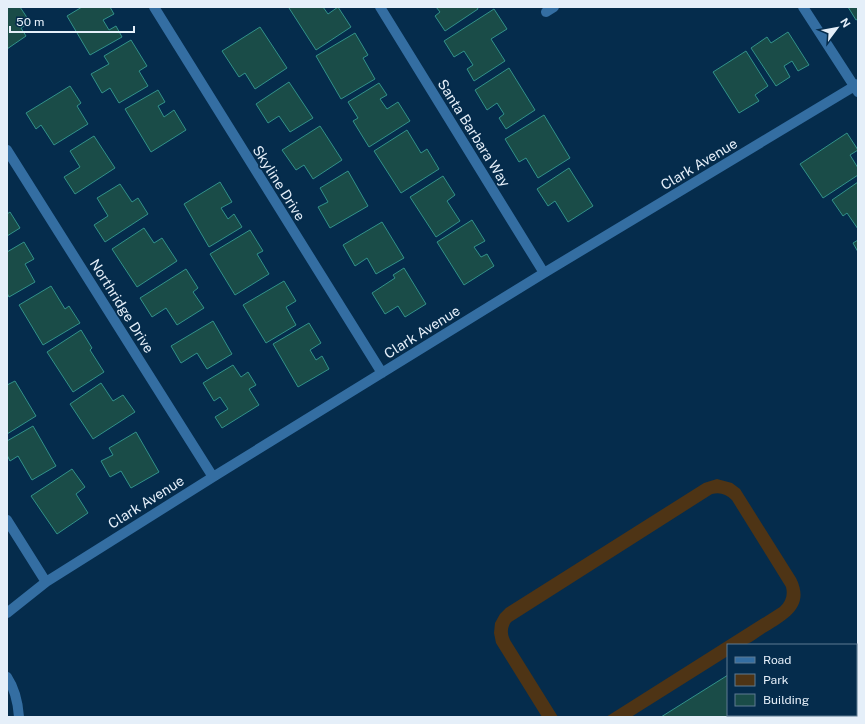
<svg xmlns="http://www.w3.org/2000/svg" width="865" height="724" viewBox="0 0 865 724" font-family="'Public Sans',sans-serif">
<rect width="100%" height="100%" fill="#052c4c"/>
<path fill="#4e3415" d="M 717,479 L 732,483 L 740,489 L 796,578 C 810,606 789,618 768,631 C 761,635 754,641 747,644 C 742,646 734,645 728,645 L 728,656 L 631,717 L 606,717 L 780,607 C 786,601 788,595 786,587 L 732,500 C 726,494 720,492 712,494 L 511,622 C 507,628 507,633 510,640 L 558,717 L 542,717 L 496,643 L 494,633 L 495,623 L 500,614 L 506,608 L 704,483 Z"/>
<path fill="#1a4c48" stroke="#32928a" d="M 7,7 L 20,7 L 30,22 L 21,28 L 26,36 L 7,49 Z
M 82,7 L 110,7 L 114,14 L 103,20 L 109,30 L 116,26 L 122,37 L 90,55 L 67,16 Z
M 290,7 L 323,7 L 328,14 L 338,7 L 351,27 L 316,50 L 289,8 Z
M 436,7 L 477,7 L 478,9 L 445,31 L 435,16 L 440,12 Z
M 848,7 L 858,7 L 858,19 L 856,20 Z
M 494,9 L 507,29 L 491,39 L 505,61 L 474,81 L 467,69 L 473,65 L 464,51 L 454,57 L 444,41 Z
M 260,27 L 287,68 L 255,89 L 245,73 L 239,77 L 222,51 Z
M 788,32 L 809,65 L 798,71 L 792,61 L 784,66 L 790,77 L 776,86 L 751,48 L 767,37 L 771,43 Z
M 355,33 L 368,55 L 363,58 L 375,79 L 341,99 L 316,56 Z
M 131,40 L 147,66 L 139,71 L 148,86 L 119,103 L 110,88 L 102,93 L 91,74 L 109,64 L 104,56 Z
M 746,51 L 768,86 L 755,95 L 759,101 L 739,113 L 713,72 Z
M 509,68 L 535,110 L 506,129 L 499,118 L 504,114 L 497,103 L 487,110 L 475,90 Z
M 289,82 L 313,118 L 290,132 L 279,116 L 268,123 L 256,104 Z
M 379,83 L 387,95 L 380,99 L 387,109 L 398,102 L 410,121 L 369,147 L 353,121 L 358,118 L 348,102 Z
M 70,86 L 81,103 L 77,106 L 88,124 L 54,145 L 41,125 L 36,129 L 26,113 Z
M 158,90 L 165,102 L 158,106 L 164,117 L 174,110 L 186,130 L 151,152 L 125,109 Z
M 544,115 L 570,158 L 538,178 L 526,158 L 519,162 L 505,139 Z
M 320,126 L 342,160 L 313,179 L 304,165 L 296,170 L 282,150 Z
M 407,130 L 421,153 L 427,149 L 439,169 L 401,193 L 374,151 Z
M 847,133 L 858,150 L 850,155 L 858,168 L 858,175 L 823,198 L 800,164 Z
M 94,136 L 115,168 L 75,194 L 64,177 L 80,167 L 70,151 Z
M 569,168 L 593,206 L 568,222 L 555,201 L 548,206 L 537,189 Z
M 348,171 L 368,206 L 330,228 L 318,207 L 328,202 L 320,188 Z
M 443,176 L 455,195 L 447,201 L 460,221 L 436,237 L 410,197 Z
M 220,182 L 232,202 L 221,208 L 228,219 L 234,214 L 242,227 L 209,247 L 184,204 Z
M 858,182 L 858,229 L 847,213 L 843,216 L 832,200 Z
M 120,184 L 132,202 L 138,198 L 148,214 L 105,242 L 94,225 L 108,216 L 97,198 Z
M 10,212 L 20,228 L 7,236 L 7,214 Z
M 472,220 L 485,241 L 474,247 L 481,257 L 487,254 L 494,266 L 464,285 L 437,242 Z
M 382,222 L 404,258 L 376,274 L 367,258 L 355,266 L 343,245 Z
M 144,228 L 154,243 L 162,238 L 177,261 L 137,287 L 112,249 Z
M 250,230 L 263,251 L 257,254 L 269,274 L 235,295 L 210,254 Z
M 858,240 L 858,252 L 853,243 Z
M 24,242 L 34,259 L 25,264 L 35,282 L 9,297 L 7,293 L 7,252 Z
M 404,268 L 426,304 L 405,317 L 398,306 L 385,314 L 372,293 L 395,278 L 393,275 Z
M 186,269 L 198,288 L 193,292 L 204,308 L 177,325 L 166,308 L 152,317 L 140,298 Z
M 284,281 L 296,301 L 286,307 L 296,325 L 266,343 L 243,305 Z
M 51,286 L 65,309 L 69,306 L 80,323 L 43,345 L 19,305 Z
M 213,321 L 232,354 L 207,369 L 197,353 L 181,363 L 171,346 Z
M 309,323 L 321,343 L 310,350 L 316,360 L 322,356 L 329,369 L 298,387 L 273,344 Z
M 81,330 L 92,348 L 90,350 L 104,372 L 73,392 L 47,352 Z
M 233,365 L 241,377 L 248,372 L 256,385 L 249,389 L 259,405 L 222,428 L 215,417 L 228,409 L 220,397 L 214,401 L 203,383 Z
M 15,381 L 36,416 L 7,434 L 7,385 Z
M 101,383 L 113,401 L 123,395 L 135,412 L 93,439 L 70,404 Z
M 33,426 L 56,466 L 32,480 L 18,456 L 10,461 L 7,455 L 7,441 Z
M 136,432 L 159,472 L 131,488 L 121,471 L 110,477 L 101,461 L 113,455 L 109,448 Z
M 72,469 L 85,487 L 76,494 L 88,513 L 57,534 L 31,496 Z
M 728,675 L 728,715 L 771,715 L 772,717 L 661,717 Z"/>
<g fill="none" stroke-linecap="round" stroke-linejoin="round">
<path stroke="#346ea2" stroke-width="10" d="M 7,677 C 15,689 18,702 19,717"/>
<path stroke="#346ea2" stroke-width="10" d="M 154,7 L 382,373
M 380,7 L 544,273
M 803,7 L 858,92
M 546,12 L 554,7
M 7,150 L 213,477
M 7,520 L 46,582
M 7,613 L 46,582 L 213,477 L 544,273 L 858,84"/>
</g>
<g text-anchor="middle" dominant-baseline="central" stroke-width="3.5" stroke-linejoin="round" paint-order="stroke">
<g font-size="14" fill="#e5eff9" stroke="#052c4c">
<text transform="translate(474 133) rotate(58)">Santa Barbara Way</text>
<text transform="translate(699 164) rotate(-31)">Clark Avenue</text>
<text transform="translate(279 183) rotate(58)">Skyline Drive</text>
<text transform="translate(122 306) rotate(58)">Northridge Drive</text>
<text transform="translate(422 332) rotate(-32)">Clark Avenue</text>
<text transform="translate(146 502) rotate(-32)">Clark Avenue</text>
</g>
</g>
<rect width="865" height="724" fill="none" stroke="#e5eff9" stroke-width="16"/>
<rect x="727" y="644" width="130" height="72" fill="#052c4c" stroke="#5f7a91"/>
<rect x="735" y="657" width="20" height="6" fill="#346ea2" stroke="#5f7a91"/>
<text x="763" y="664" font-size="12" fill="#e5eff9">Road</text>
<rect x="735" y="674" width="20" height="12" fill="#4e3415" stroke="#5f7a91"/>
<text x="763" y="684" font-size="12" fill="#e5eff9">Park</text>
<rect x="735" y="694" width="20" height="12" fill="#1a4c48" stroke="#5f7a91"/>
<text x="763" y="704" font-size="12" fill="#e5eff9">Building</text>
<g transform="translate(837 28) rotate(58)" stroke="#052c4c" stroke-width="3" paint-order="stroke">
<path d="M0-3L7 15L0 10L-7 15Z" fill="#e5eff9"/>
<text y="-6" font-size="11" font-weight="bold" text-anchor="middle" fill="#e5eff9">N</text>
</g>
<path d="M10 26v6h124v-6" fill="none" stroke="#e5eff9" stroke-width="2"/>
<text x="16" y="26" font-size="12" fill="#e5eff9" stroke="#052c4c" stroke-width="3" paint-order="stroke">50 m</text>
</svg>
